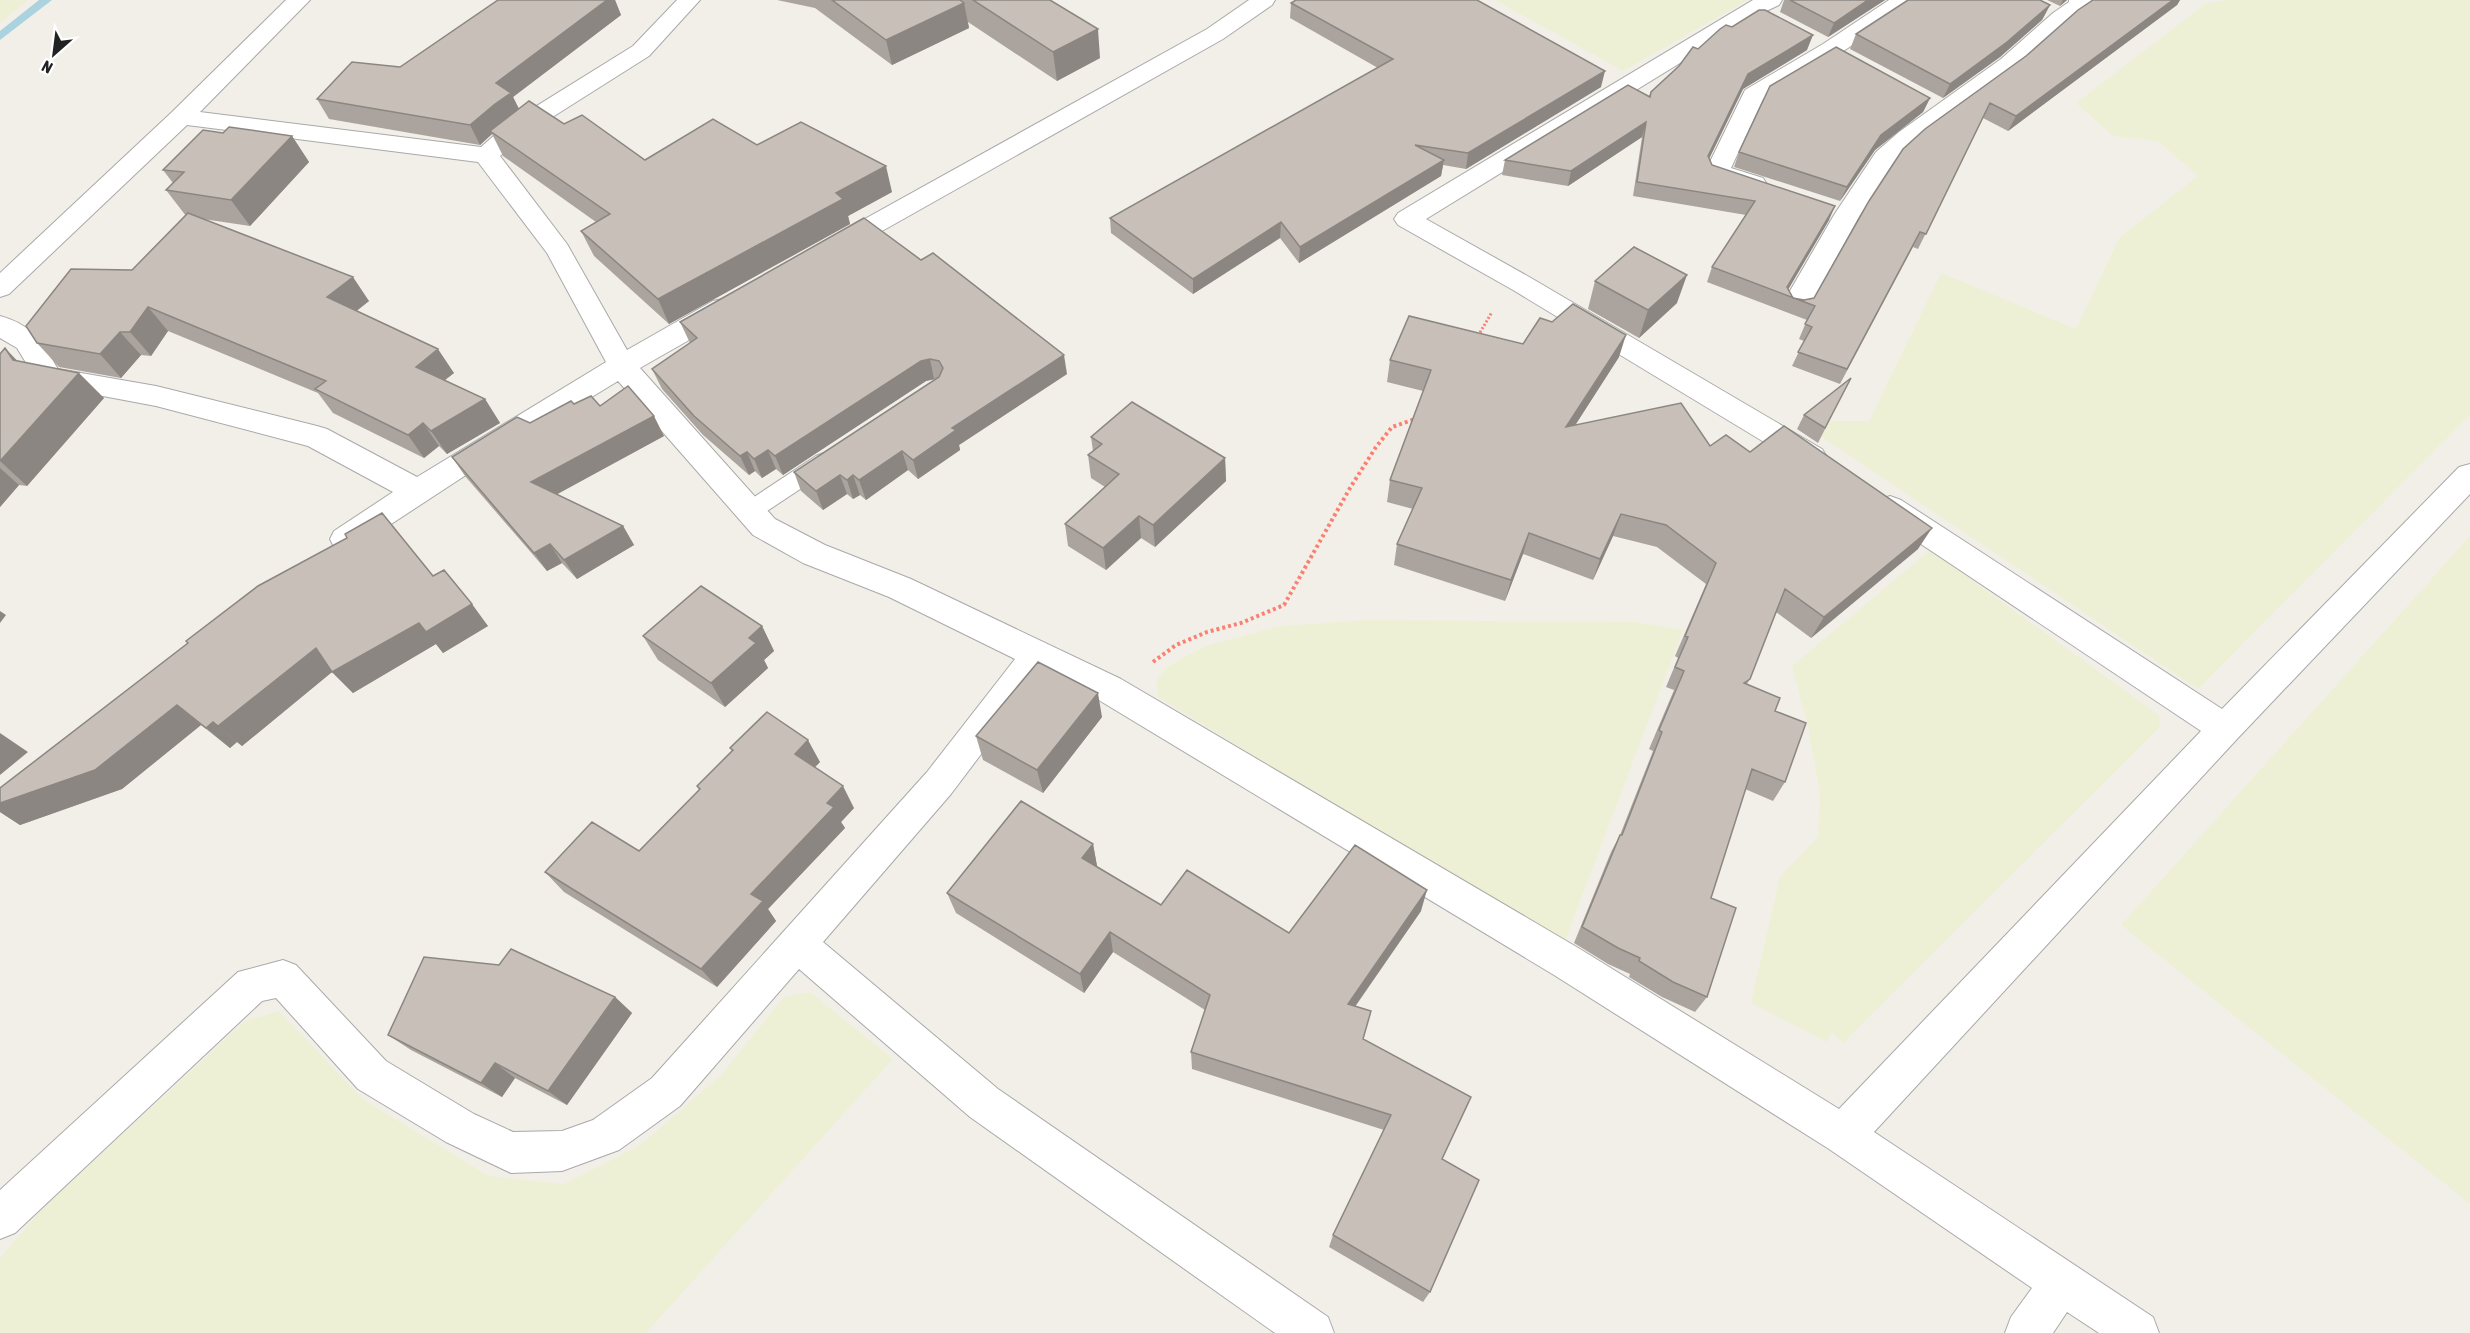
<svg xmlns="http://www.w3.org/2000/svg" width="2470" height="1333" viewBox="0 0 2470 1333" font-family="'Asap Condensed',sans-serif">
<rect width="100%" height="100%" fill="#f2efe9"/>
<path fill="#eef0d5" d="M 0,0 L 28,0 L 0,23 Z
M 1495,0 L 1748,0 L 1623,71 Z
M 2227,0 L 2470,0 L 2470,415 L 2198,689 L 1798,421 L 1869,421 L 1941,273 L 2076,329 L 2119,238 L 2198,176 L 2158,141 L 2113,136 L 2076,103 L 2205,4 Z
M 2470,536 L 2470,1204 L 2121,925 Z
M 1930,550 L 2159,715 L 2160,727 L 1843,1043 L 1832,1032 L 1827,1042 L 1751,1003 L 1780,876 L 1818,837 L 1820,794 L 1808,727 L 1792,666 Z
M 1366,620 L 1635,622 L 1683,630 L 1563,946 L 1158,697 L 1156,682 L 1167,667 L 1205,646 L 1280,626 Z
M 810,992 L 893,1059 L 646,1333 L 0,1333 L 0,1258 L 40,1211 L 245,1021 L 279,1011 L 364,1100 L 489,1176 L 564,1184 L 639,1146 L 721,1075 L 784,997 Z"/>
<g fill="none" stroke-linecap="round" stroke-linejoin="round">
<path fill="#aad3df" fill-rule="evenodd" d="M 39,0 L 52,0 L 0,40 L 0,31 Z"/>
<g stroke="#a9a9a9" stroke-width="2">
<path id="lane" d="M 824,453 L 832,456 L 835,462 L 832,468 L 758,517 L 750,520 L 742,517 L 738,511 L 742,505 L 816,456 Z"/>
</g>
<g stroke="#a9a9a9" stroke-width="2">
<path id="street" d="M 286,0 L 310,0 L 200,112 L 481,147 L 506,125 L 633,46 L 677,0 L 700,0 L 649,56 L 524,135 L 500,156 L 567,244 L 627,350 L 713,301 L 723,299 L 733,301 L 737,308 L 733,315 L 640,368 L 775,519 L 825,545 L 911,579 L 1121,679 L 1580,949 L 1839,1109 L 2201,731 L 1879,516 L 1875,508 L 1879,500 L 1890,496 L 1901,500 L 2222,709 L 2459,467 L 2470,464 L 2470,494 L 2237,739 L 1874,1132 L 2153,1317 L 2159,1333 L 2099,1333 L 2067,1312 L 2053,1333 L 2005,1333 L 2011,1317 L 2032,1288 L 1829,1149 L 1554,975 L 1097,699 L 1043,672 L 951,794 L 823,942 L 998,1089 L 1328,1317 L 1334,1333 L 1275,1333 L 970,1117 L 799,969 L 680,1106 L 619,1150 L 562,1171 L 511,1173 L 446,1142 L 358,1089 L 276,998 L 262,1001 L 15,1233 L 0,1239 L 0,1190 L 238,972 L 283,960 L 296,965 L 386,1061 L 474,1114 L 513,1132 L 562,1131 L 593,1120 L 652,1078 L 927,772 L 1015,659 L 889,597 L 803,563 L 753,535 L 618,381 L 495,456 L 356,547 L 345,551 L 334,547 L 330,539 L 334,531 L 393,492 L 308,446 L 156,406 L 39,384 L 17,348 L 0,338 L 0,316 C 33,325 41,341 58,369 L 156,386 L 317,426 L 327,429 L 417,477 L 606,362 L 547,253 L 478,162 L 187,125 L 9,294 L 0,297 L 0,273 L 172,112 Z
M 1249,0 L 1275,0 L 1272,5 L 1223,39 L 843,253 L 834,256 L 825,253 L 821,247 L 825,241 L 1207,29 Z
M 1753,0 L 1782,0 L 1779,5 L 1760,14 L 1426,219 L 1531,278 L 1822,449 L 1827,457 L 1822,465 L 1812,468 L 1802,465 L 1513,290 L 1398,225 L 1394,219 L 1398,213 Z
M 1889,0 L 1915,0 L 1912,5 L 1839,54 L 1763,99 L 1731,168 L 1763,178 L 1767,184 L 1763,190 L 1754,192 L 1708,178 L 1705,172 L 1745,90 L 1823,44 Z
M 2069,0 L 2091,0 L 2091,5 L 2017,69 L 1917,142 L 1894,162 L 1860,215 L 1807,310 L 1797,312 L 1787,310 L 1783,303 L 1834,215 L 1876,152 L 1899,132 L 2001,59 L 2053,13 L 2069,2 Z"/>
</g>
<path stroke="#fa8072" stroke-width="3" stroke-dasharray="2 2" stroke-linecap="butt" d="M 1478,336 L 1492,312"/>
<path stroke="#fa8072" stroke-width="4" stroke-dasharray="3 3" stroke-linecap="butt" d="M 1153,662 L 1176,645 L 1207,632 L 1241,623 L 1284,605 L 1350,488 L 1376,447 L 1392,427 L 1415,419"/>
<use href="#lane" fill="#fff" fill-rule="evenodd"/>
<use href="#street" fill="#fff" fill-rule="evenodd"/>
</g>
<path fill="#aba49e" d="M 498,0 L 615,0 L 621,15 L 513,97 L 519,109 L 564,124 L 645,160 L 757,145 L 892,192 L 848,216 L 850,224 L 669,324 L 594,256 L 581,231 L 596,222 L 503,156 L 492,134 L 480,145 L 329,119 L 317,99 L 400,67 Z
M 777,0 L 1050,0 L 1100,58 L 1057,81 L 968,22 L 969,28 L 892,65 L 815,8 Z
M 1784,0 L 1885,0 L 1828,37 L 1780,12 Z
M 2047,0 L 2067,0 L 2060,6 Z
M 2093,0 L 2180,0 L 2177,5 L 2008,131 L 1983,118 L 1918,249 L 1913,247 L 1840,384 L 1792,366 L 1804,341 L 1799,339 L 1807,320 L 1707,282 L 1712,267 L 1746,215 L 1633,196 L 1642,137 L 1568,186 L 1502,175 L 1505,160 L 1649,96 L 1651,92 L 1698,49 L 1732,27 L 1807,50 L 1743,89 L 1709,159 L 1712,165 L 1829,220 L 1788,289 L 1793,298 L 1804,300 L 1814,298 L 2026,56 Z
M 1291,3 L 1601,87 L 1466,169 L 1443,165 L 1441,176 L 1299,263 L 1280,238 L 1193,294 L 1111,233 L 1110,218 L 1378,68 L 1290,18 Z
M 2050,5 L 2042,20 L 2000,57 L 1943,98 L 1850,49 L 1856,34 Z
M 1930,98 L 1923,112 L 1875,150 L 1840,201 L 1734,167 L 1739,152 Z
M 223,133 L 292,136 L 309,162 L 250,226 L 203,219 L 369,301 L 356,311 L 454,373 L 445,380 L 485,399 L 500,423 L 447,454 L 439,446 L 424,458 L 333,413 L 318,393 L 168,331 L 151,356 L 141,355 L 121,378 L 59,367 L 37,343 L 132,270 L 186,216 L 166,190 L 173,183 L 163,170 Z
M 1595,281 L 1677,303 L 1639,338 L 1588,309 Z
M 680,322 L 1067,374 L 959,445 L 960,450 L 918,479 L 908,470 L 866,500 L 860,495 L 853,499 L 847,494 L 823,510 L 801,491 L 794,472 L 936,379 L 926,381 L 783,475 L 776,469 L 762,478 L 755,471 L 749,475 L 703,435 L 662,389 L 652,369 L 690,343 Z
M 1523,344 L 1619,357 L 1575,425 L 1750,452 L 1918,549 L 1811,638 L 1776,612 L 1750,679 L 1747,684 L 1775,711 L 1785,782 L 1773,801 L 1745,789 L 1711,898 L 1707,997 L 1695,1012 L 1662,997 L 1629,977 L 1630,974 L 1608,964 L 1574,943 L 1611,852 L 1620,835 L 1653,751 L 1649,749 L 1674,690 L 1666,687 L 1678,658 L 1675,656 L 1706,584 L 1657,547 L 1613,536 L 1593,580 L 1523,554 L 1505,601 L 1394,565 L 1397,544 L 1413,509 L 1387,502 L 1390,480 L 1423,391 L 1387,382 L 1390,360 Z
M 0,354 L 104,398 L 27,486 L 19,485 L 0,507 Z
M 1851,378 L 1818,443 L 1797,429 L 1804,415 Z
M 600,406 L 664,436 L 556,494 L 623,526 L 634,545 L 577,579 L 562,563 L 547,571 L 465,476 L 452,457 L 530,423 Z
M 1091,437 L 1225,458 L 1226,481 L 1155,547 L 1141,538 L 1106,570 L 1068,546 L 1065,524 L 1105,487 L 1091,478 L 1088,455 L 1093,451 Z
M 433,576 L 488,626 L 443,653 L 436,644 L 353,693 L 332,672 L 242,746 L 237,742 L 230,748 L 201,725 L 122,789 L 20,825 L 0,812 L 0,788 Z
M 762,626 L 774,651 L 764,660 L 768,668 L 725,707 L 658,660 L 643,636 Z
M 1102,717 L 1043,793 L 983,760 L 976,736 Z
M 730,748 L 820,762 L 815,767 L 854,808 L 841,822 L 845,828 L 768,909 L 776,921 L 717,987 L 564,892 L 545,872 L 639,851 L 699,790 L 697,786 L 732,752 Z
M 1093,844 L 1097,866 L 1161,905 L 1289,933 L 1421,911 L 1355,1007 L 1363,1040 L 1442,1159 L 1430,1292 L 1423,1302 L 1329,1247 L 1333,1235 L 1384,1130 L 1192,1069 L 1191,1052 L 1205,1010 L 1113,952 L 1084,993 L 956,913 L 947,893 Z
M 615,997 L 632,1013 L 567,1105 L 515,1078 L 502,1097 L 411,1050 L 388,1035 Z"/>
<path fill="#8b8681" d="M 607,0 L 615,0 L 621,15 L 513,97 L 521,113 L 490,131 L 492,134 L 480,145 L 470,125 L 496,83 Z
M 1868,0 L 1885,0 L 1828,37 L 1834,23 Z
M 2063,0 L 2067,0 L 2060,6 Z
M 2173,0 L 2180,0 L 2177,5 L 2008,131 L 2016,116 Z
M 964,3 L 969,28 L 892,65 L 886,40 Z
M 2050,5 L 2042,20 L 2000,57 L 1943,98 L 1950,84 Z
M 1098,29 L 1100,58 L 1057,81 L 1053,52 Z
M 1813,35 L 1807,50 L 1743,89 L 1703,171 L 1708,156 L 1748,74 Z
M 1605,71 L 1601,87 L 1466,169 L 1468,153 Z
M 1930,98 L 1923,112 L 1875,150 L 1840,201 L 1847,187 L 1881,135 Z
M 1646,122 L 1642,137 L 1568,186 L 1571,171 Z
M 292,136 L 309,162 L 250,226 L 231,200 Z
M 1444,160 L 1441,176 L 1299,263 L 1300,247 Z
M 886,166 L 892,192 L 848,216 L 850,224 L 669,324 L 658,299 L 836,193 Z
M 1835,206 L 1829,220 L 1785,295 L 1787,287 Z
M 1281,222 L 1280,238 L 1193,294 L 1193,279 Z
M 1687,275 L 1677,303 L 1639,338 L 1648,310 Z
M 353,277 L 369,301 L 344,321 L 327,297 Z
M 148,307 L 168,331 L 151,356 L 130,332 Z
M 120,332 L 141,355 L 121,378 L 100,354 Z
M 1626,335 L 1619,357 L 1560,449 L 1566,427 Z
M 5,348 L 30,374 L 13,360 Z
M 438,349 L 454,373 L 432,390 L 416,367 Z
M 1064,355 L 1067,374 L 959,445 L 960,450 L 918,479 L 913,460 L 952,428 Z
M 930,359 L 934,379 L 926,381 L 783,475 L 775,456 L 921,361 Z
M 79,373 L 104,398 L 27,486 L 0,461 Z
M 485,399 L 500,423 L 447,454 L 431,431 Z
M 654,416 L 664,436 L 543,502 L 531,482 Z
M 423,423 L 439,446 L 424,458 L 408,435 Z
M 768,450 L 776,469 L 762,478 L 754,459 Z
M 902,451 L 908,470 L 866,500 L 859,480 Z
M 747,452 L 755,471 L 749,475 L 740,456 Z
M 1225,458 L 1226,481 L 1155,547 L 1153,525 Z
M 0,468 L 19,485 L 0,507 Z
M 840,475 L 847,494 L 823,510 L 816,491 Z
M 853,475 L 860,495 L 853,499 L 847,480 Z
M 1621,514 L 1613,536 L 1593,580 L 1600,559 Z
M 1139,516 L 1141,538 L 1106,570 L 1103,548 Z
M 623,526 L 634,545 L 577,579 L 564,560 Z
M 1932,528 L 1918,549 L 1811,638 L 1824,617 Z
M 1529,533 L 1523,554 L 1505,601 L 1511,580 Z
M 550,544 L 562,563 L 547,571 L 534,553 Z
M 472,604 L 488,626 L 443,653 L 436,644 L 353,693 L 332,672 L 242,746 L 218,726 L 316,648 L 419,623 Z
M 0,611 L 6,615 L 0,623 Z
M 762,626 L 774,651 L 764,660 L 768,668 L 725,707 L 711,683 L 749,638 Z
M 1098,693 L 1102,717 L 1043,793 L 1037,770 Z
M 177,705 L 201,725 L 122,789 L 20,825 L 0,812 L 0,803 Z
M 213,722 L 237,742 L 230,748 L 206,728 Z
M 0,733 L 28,752 L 0,775 Z
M 808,740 L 820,762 L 806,776 L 795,754 Z
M 843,786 L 854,808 L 841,822 L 845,828 L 768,909 L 776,921 L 717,987 L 701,969 L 751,894 L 827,803 Z
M 1093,844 L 1097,866 L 1087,879 L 1082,858 Z
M 1427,890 L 1421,911 L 1344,1022 L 1348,1004 Z
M 1110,932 L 1113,952 L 1084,993 L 1080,974 Z
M 615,997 L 632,1013 L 567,1105 L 548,1091 Z
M 495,1063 L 515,1078 L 502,1097 L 481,1083 Z"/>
<path fill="#c7bfb8" stroke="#8b8681" stroke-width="1.5" d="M 498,0 L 607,0 L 496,83 L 511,93 L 495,104 L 470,125 L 317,99 L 352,62 L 400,67 Z
M 832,0 L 960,0 L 964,3 L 886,40 Z
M 973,0 L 1050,0 L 1098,29 L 1053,52 Z
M 1296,0 L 1477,0 L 1605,71 L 1468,153 L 1415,145 L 1444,160 L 1300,247 L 1281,222 L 1193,279 L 1110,218 L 1393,59 L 1291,3 Z
M 1790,0 L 1868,0 L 1834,23 Z
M 1908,0 L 2040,0 L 2050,5 L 2007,42 L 1950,84 L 1856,34 Z
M 2093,0 L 2173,0 L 2016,116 L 1990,103 L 1926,234 L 1920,232 L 1847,369 L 1798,352 L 1812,327 L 1805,324 L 1815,306 L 1712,267 L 1755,201 L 1637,182 L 1646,122 L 1571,171 L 1505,160 L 1628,85 L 1650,97 L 1651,92 L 1679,66 L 1693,47 L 1698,49 L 1720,29 L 1726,25 L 1732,27 L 1759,10 L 1765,10 L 1813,35 L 1748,74 L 1708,156 L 1712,165 L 1835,206 L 1787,287 L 1793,298 L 1804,300 L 1814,298 L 1869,201 L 1903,149 L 1925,129 L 2026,56 L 2078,10 Z
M 1836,47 L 1930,98 L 1881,135 L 1847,187 L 1739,152 L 1770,86 Z
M 529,101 L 564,124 L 582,115 L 645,160 L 713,119 L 757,145 L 801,122 L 886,166 L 836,193 L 843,199 L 658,299 L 581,231 L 610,214 L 490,131 Z
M 229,127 L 292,136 L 231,200 L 166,190 L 184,172 L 163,170 L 203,130 L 223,133 Z
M 188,213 L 353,277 L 327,297 L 438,349 L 416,367 L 485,399 L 431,431 L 423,423 L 408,435 L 315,389 L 326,381 L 148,307 L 130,332 L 120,332 L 100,354 L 37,343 L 26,326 L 71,269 L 132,270 Z
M 864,218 L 921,260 L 933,253 L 1064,355 L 952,428 L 956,430 L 913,460 L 902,451 L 859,480 L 853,475 L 847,480 L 840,475 L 816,491 L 794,472 L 939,377 L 943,368 L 939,361 L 930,359 L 921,361 L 775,456 L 768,450 L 754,459 L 747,452 L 740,456 L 694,416 L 652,369 L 697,338 L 680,322 Z
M 1634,247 L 1687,275 L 1648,310 L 1595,281 Z
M 1573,304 L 1626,335 L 1566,427 L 1681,403 L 1710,446 L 1726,435 L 1750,452 L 1784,426 L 1932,528 L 1824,617 L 1785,589 L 1750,679 L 1744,683 L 1780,698 L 1775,711 L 1806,723 L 1785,782 L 1752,769 L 1711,898 L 1736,908 L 1707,997 L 1673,982 L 1639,961 L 1640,958 L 1618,948 L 1582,927 L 1620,835 L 1622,835 L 1662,732 L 1659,730 L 1684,671 L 1675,667 L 1688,637 L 1685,636 L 1716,563 L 1666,525 L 1621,514 L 1600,559 L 1529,533 L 1511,580 L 1397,544 L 1422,488 L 1390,480 L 1431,370 L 1390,360 L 1409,316 L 1523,344 L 1540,318 L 1552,322 Z
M 5,348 L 13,360 L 79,373 L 0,461 L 0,354 Z
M 1851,378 L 1825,428 L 1804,415 Z
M 628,386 L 654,416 L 531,482 L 623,526 L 564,560 L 550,544 L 534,553 L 452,457 L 517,417 L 530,423 L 571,401 L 574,404 L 591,396 L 600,406 Z
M 1132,402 L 1225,458 L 1153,525 L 1139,516 L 1103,548 L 1065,524 L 1119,474 L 1088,455 L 1102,444 L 1091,437 Z
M 382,513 L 433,576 L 444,570 L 472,604 L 426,632 L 419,623 L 332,672 L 316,648 L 218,726 L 213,722 L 206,728 L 177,705 L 95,770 L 0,803 L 0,788 L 188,643 L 186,641 L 258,586 L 347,538 L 345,534 Z
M 701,586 L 762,626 L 749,638 L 756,643 L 711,683 L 643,636 Z
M 1038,662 L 1098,693 L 1037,770 L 976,736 Z
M 767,712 L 808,740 L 795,754 L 843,786 L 827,803 L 834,807 L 751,894 L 763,901 L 701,969 L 545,872 L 592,822 L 639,851 L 700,789 L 697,786 L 733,750 L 730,748 Z
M 1021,801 L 1093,844 L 1082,858 L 1161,905 L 1187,870 L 1289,933 L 1355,845 L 1427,890 L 1348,1004 L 1371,1011 L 1363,1039 L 1471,1097 L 1442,1159 L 1479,1180 L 1430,1292 L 1333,1235 L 1391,1115 L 1191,1052 L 1210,995 L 1110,932 L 1080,974 L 947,893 Z
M 511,949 L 615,997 L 548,1091 L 495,1063 L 481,1083 L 388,1035 L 424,957 L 499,965 Z"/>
<g transform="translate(54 54) rotate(208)" stroke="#ffffff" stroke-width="4.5" paint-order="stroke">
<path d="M0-4.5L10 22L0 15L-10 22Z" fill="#222222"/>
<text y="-9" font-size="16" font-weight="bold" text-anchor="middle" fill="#222222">N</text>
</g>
</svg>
